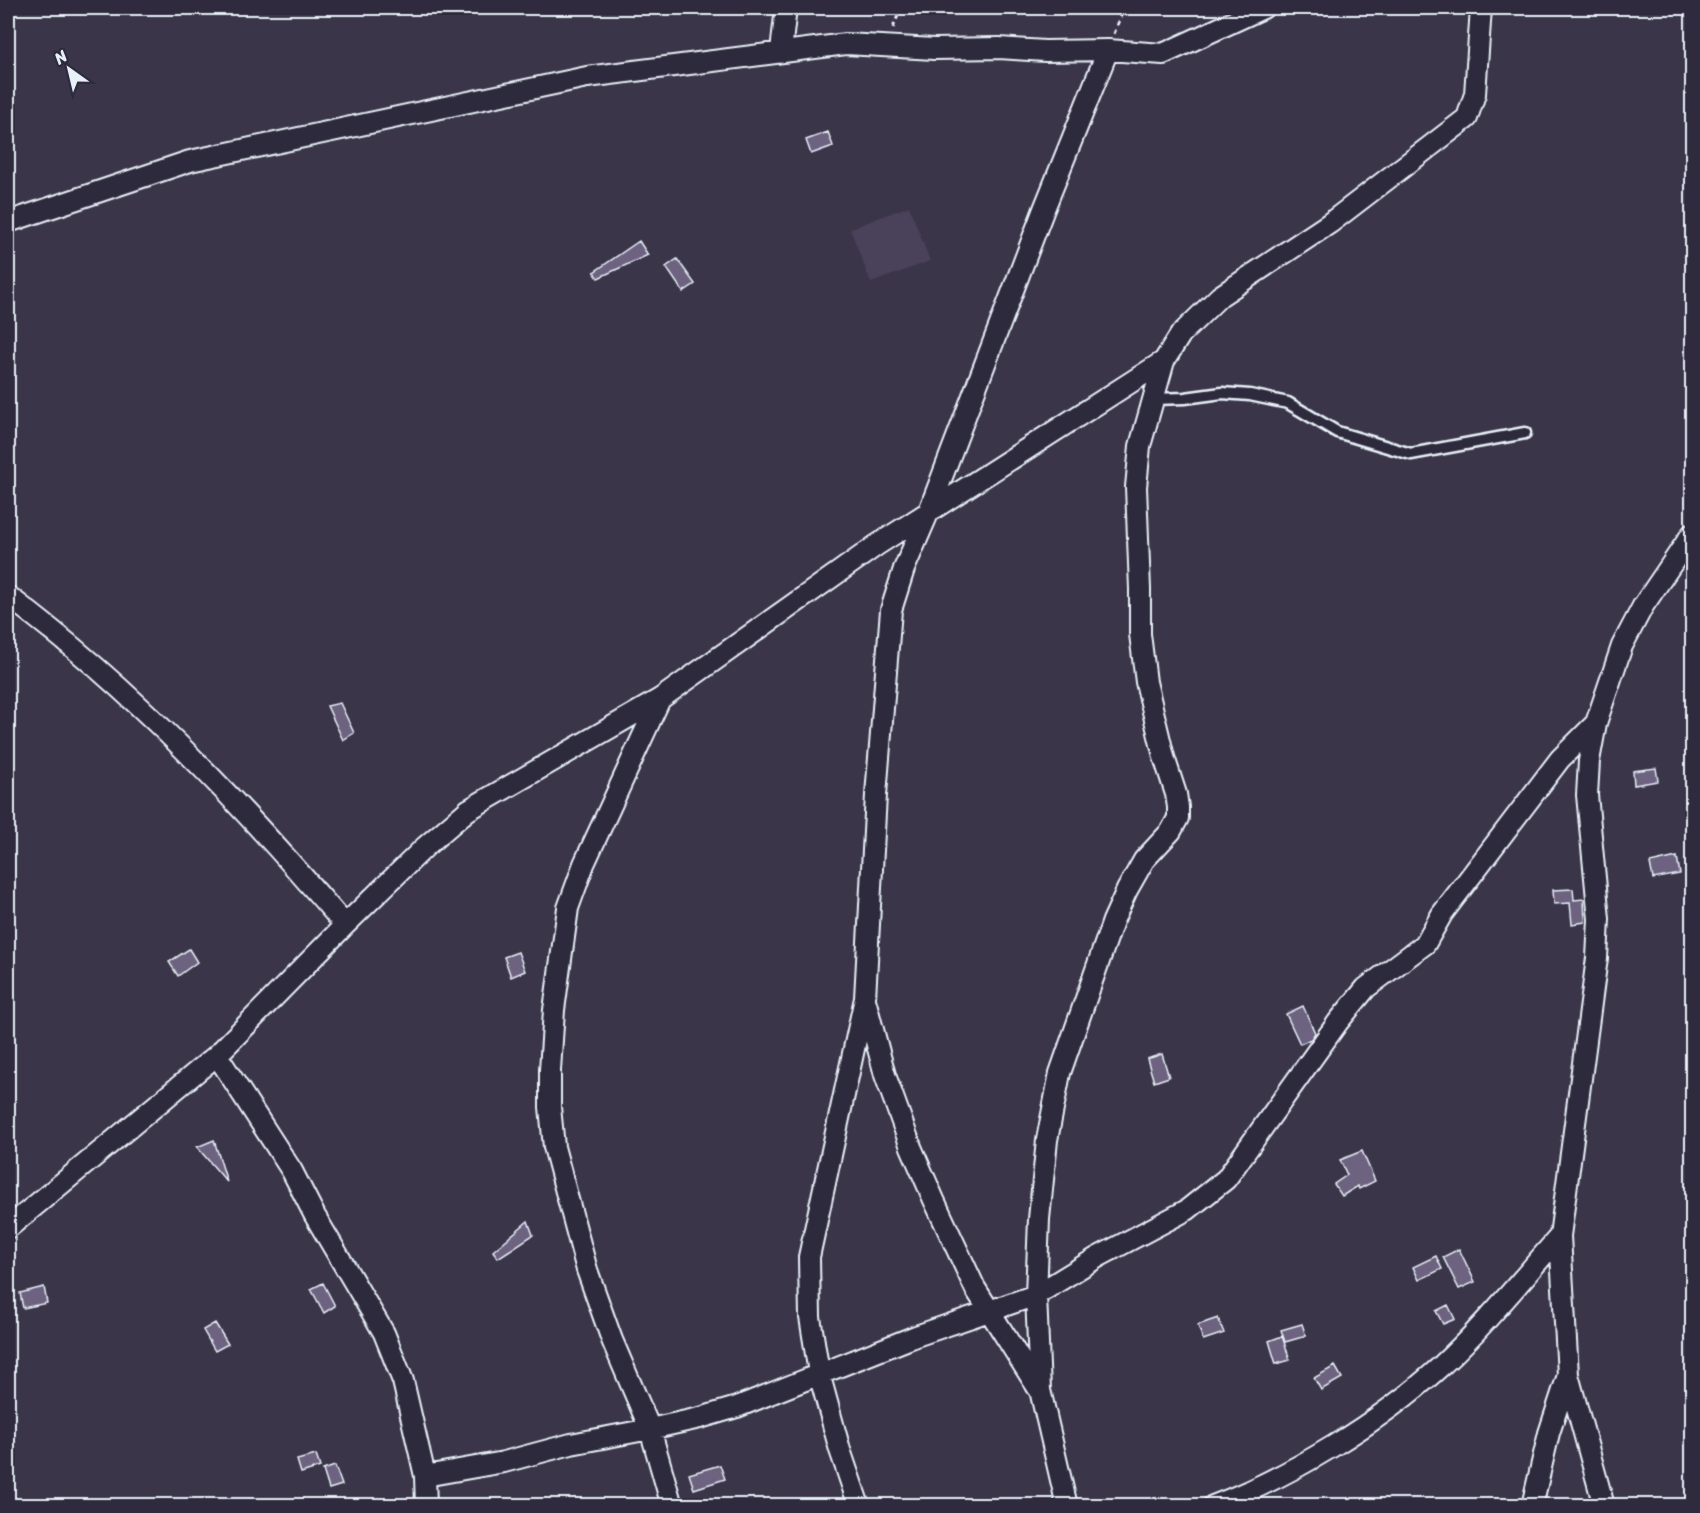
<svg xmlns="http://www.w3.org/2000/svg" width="1700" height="1513" viewBox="0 0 1700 1513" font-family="Sriracha,sans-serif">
<rect width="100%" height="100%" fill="#3b354a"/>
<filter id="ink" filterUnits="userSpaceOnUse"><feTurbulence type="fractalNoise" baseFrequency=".0167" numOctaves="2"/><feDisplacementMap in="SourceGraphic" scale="12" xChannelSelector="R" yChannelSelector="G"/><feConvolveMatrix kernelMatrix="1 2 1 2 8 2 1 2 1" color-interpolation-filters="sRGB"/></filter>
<g filter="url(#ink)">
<path fill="#4a425a" d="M 909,206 L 930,261 L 871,283 L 850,229 Z"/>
<path fill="#6d6280" stroke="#e8f1f8" stroke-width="1.5" d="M 828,132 L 833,146 L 811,154 L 806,140 Z
M 639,241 L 648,255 L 598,278 L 594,272 Z
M 677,259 L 695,284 L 683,292 L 666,267 Z
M 340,703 L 354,733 L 343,740 L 327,706 Z
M 1656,768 L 1658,781 L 1634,785 L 1633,771 Z
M 1677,857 L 1680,874 L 1653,879 L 1650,863 Z
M 1573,889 L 1574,900 L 1584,899 L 1585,922 L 1572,924 L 1570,903 L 1554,904 L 1553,890 Z
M 189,949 L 197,962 L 178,976 L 169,962 Z
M 518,952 L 525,971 L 511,977 L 504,957 Z
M 1303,1006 L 1315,1033 L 1311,1039 L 1300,1044 L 1286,1014 Z
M 1162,1054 L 1169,1077 L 1154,1082 L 1147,1059 Z
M 214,1140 L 227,1182 L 197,1147 Z
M 1362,1151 L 1375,1181 L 1359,1189 L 1358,1186 L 1342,1196 L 1334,1184 L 1347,1175 L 1340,1160 Z
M 528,1221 L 533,1235 L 498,1258 L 493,1251 Z
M 1459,1249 L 1475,1282 L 1459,1289 L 1443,1257 Z
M 1436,1256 L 1442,1269 L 1419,1280 L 1413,1267 Z
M 323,1283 L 335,1306 L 324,1313 L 311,1289 Z
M 44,1287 L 47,1303 L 23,1308 L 20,1293 Z
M 1448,1305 L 1455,1319 L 1443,1324 L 1436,1311 Z
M 1218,1318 L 1224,1333 L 1203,1340 L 1198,1325 Z
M 215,1323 L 228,1344 L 215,1351 L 203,1330 Z
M 1302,1324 L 1306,1336 L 1285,1342 L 1281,1330 Z
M 1282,1336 L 1290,1360 L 1276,1364 L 1269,1341 Z
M 1335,1366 L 1342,1378 L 1321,1390 L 1314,1378 Z
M 316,1455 L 320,1467 L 301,1473 L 297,1460 Z
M 720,1465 L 725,1479 L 694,1489 L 689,1474 Z
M 335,1466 L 342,1485 L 329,1489 L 323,1470 Z"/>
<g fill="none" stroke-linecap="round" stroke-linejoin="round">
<g stroke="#e8f1f8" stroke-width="15">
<path id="service" d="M 1154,399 L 1185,398 L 1222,393 L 1250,395 L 1288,403 L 1337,432 L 1411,454 L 1525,433"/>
</g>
<g stroke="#e8f1f8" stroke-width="24">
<path id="minor" d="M 781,51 L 786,8
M 8,222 L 190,161 L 587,77 L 846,44 L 934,49 L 999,48 L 1045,51 L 1108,50 L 1163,54 L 1263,8
M 8,596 C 134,690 243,806 345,925
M 660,699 L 584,864 L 568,908 L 554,1010 L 550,1070 L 550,1107 L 554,1147 L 587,1270 L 612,1340 L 650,1429 L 672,1506
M 866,1003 L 885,1075 L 911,1147 L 934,1200 L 975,1288 L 1038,1388
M 217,1055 L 292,1171 L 315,1216 L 384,1333 L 403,1381 L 425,1476 L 426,1506
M 8,1228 L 217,1055 L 345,925 L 426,846 L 468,810 L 660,699 L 877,545 L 1164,361
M 425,1476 L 504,1462 L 571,1444 L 650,1429 L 700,1418 L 737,1407 L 916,1336 L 1036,1295 L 1098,1257 L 1187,1210 L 1226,1179 L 1338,1022 L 1366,988 L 1425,944 L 1442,914 L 1560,759 L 1596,723
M 859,1506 L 840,1450 L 819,1373 L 810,1317 L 809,1257 L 865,998 L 876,795 L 891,610 L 904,569 L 929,511 L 1044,209 L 1108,50
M 1067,1506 L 1040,1390 L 1036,1295 L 1039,1219 L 1047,1140 L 1060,1073 L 1113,921 L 1127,890 L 1144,860 L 1171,831 L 1178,818 L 1178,807 L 1176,794 L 1164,757 L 1146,682 L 1140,634 L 1140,589 L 1136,487 L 1140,446 L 1164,361 L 1181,334 L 1220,296 L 1330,223 L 1467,118 L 1475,94 L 1481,8
M 1213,1506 C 1291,1476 1379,1423 1441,1366 C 1484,1326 1521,1280 1560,1236
M 1532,1506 L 1549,1433 L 1568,1375
M 1604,1506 L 1568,1375 L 1560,1236 L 1597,958 L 1599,919 L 1587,795 L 1589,761 L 1596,723 L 1622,646 L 1643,606 L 1692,534"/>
</g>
<path stroke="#e8f1f8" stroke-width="3" stroke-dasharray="4.5 4.5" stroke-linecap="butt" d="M 893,28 L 901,8
M 1114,34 L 1124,8"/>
<use href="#service" stroke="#2f2a3d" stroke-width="10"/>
<use href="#minor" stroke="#2f2a3d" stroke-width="20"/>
</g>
</g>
<rect width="1700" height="1513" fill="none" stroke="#2f2a3d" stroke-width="30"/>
<rect x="15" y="15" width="1670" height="1483" fill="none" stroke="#e8f1f8" stroke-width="2" filter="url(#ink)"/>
<g transform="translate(69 69) rotate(326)" stroke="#2f2a3d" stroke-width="4.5" paint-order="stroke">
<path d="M0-4.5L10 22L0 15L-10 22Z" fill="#e8f1f8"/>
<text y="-9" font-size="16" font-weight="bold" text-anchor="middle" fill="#e8f1f8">N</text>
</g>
</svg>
